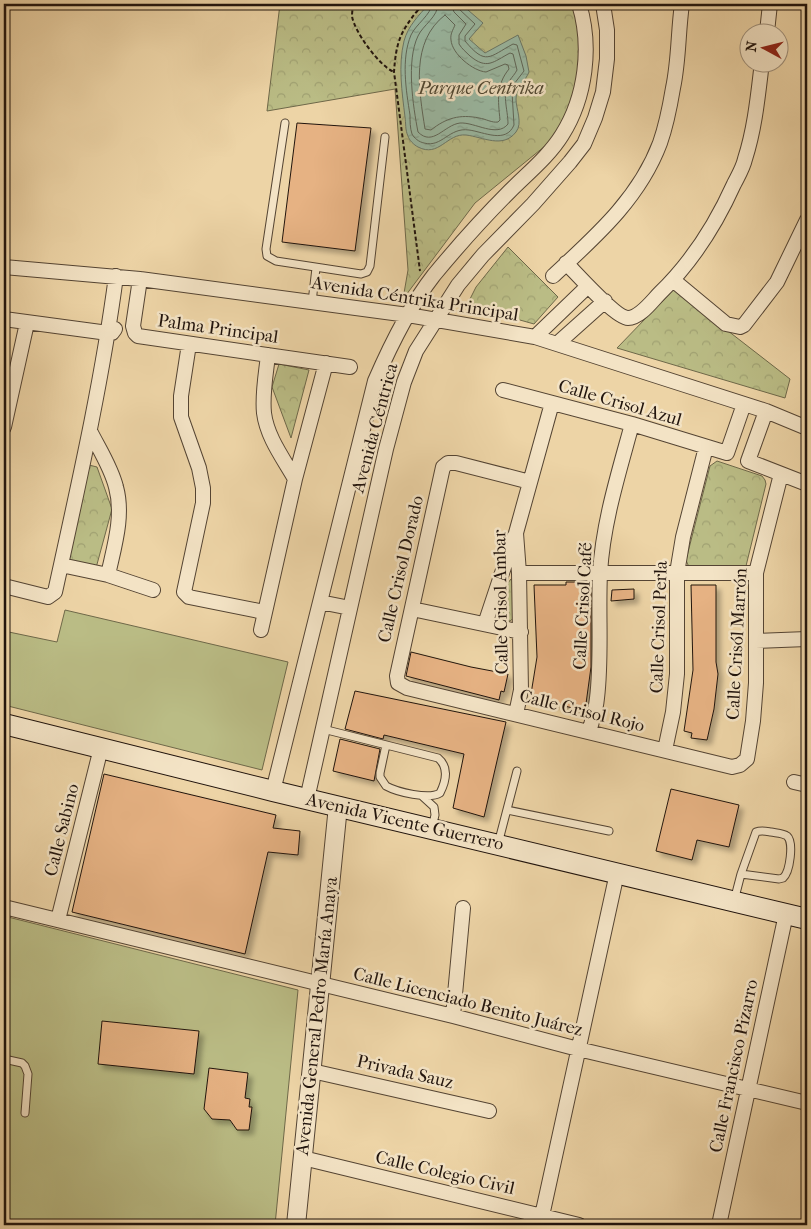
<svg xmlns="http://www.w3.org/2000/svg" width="811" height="1229" viewBox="0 0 811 1229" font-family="'IM FELL French Canon',serif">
<defs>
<pattern id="forest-crowns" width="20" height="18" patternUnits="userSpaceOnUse" patternTransform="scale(1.25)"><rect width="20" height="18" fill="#babc85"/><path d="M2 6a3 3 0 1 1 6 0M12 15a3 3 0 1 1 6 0" fill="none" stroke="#a0a172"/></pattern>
<pattern id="water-ripples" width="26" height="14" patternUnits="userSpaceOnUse" patternTransform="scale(1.25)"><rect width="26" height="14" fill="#9ab9a3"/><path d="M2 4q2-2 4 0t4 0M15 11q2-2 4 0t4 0" fill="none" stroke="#849e8b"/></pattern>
<filter id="shadow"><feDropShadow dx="4.5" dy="4.5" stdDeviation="2.5" flood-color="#0004"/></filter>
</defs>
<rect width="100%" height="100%" fill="#edd4a6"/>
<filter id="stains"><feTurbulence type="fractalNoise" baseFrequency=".004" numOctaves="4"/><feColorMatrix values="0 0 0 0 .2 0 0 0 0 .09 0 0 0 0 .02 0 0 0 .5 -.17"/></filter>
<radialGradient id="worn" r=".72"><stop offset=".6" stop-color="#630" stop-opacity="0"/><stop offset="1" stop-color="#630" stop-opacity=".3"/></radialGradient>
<path fill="#babc85" stroke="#6e6849" d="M 65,610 L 288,662 L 262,770 L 4,705 L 4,631 L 57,642 Z
M 4,916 L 298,990 L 275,1225 L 4,1225 Z"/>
<path fill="url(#forest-crowns)" stroke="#6e6849" d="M 280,4 L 575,4 L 585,53 L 561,133 L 475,203 L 403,299 L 408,270 L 395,89 L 267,111 Z
M 508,247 L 558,297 L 534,324 L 467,305 L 476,287 Z
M 674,289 L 790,379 L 785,398 L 617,348 Z
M 279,364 L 309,370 L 291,438 L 272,387 Z
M 717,461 L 762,476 L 765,480 L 766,484 L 746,566 L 692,568 L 688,565 L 686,560 L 710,466 Z
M 89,465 L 97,467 L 112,509 L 96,568 L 67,560 Z
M 511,579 L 514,579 L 516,616 L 510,621 L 504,620 L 498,610 L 504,588 Z"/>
<path fill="url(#water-ripples)" stroke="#6a7767" d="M 429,4 L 461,4 L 483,23 L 469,39 L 485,53 L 518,35 L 526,56 L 529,72 C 525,82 516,87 516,99 C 516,109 523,123 516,132 C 503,149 483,137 466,135 C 447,133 439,158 418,147 C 414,145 409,140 408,136 C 405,130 406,123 405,117 C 402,92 398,66 404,41 C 408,26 419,15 429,4 Z"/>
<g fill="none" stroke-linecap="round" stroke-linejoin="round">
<path stroke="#5e6658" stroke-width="1" d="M 432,4 C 431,15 416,24 411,35 C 401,59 406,90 410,115 C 410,121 410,128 412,134 C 414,138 419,142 424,143 C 442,148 449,127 469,130 C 484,132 506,144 514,125 L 512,92 L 514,84 L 524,71 L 517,45 L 513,44 C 489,57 486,66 465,41 L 465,36 L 475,24 L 459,9 L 458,4
M 438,4 C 438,17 423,25 418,36 C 406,61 413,106 418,132 C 433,147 444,125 460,123 C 475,122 497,138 508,124 C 508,109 501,93 510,80 C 512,77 515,74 517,70 L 513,54 L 510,53 C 493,62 487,70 470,56 C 466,52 462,49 459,44 L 459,35 L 466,24 L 454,12 L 451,4
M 445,15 L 455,25 C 453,30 450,34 451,40 C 452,54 473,71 486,72 L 505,64 L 508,65 L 509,69 C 496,85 498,100 500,120 L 498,122 C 492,123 486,119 479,118 C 460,114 446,118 431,130 L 425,129 C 419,90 410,42 445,15 Z"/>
</g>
<path fill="#e6b283" stroke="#21140d" filter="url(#shadow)" d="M 297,123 L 371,128 L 355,251 L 282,242 Z
M 566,582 L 591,582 L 591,667 L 585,711 L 540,700 L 540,696 L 531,694 L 537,657 L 534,585 L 566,585 Z
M 691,585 L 716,585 L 716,662 L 718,674 L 714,709 L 707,740 L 691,738 L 692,733 L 684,731 L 693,670 Z
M 634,589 L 634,599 L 611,601 L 612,590 Z
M 411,652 L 471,667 L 508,674 L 504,692 L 501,691 L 499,700 L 406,676 Z
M 355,691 L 506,722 L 484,817 L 453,808 L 464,754 L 384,735 L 383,739 L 345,729 Z
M 340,739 L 380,749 L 374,781 L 333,771 Z
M 104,774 L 276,815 L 273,828 L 300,831 L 298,855 L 268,852 L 245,954 L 72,912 Z
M 671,789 L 739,805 L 729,847 L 697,840 L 692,860 L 656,851 Z
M 102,1021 L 199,1031 L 194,1074 L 98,1064 Z
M 209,1068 L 248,1073 L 245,1098 L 250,1099 L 249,1107 L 252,1107 L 249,1130 L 237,1130 L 230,1120 L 212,1119 L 204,1109 Z"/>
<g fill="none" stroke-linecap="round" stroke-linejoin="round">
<g stroke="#544433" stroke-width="9">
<path id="service" d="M 285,123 L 266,249 L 267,256 L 276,261 L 361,274 L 367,272 L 370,266 L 385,137
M 312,302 L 316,268
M 323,729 L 438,758 C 449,767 446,781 440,793 C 429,800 397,792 386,786 L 380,777 L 380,773 L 386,745
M 422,796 L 434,807 L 435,815 L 432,828
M 507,810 L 609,831
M 498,844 L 517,771
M 734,901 L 741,874 L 756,832 C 761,830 765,831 771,832 C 776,833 783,833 787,836 C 794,842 790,872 783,878 L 779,879 L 741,874
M 4,1059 L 22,1063 L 25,1066 L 28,1074 L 25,1113"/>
</g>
<g stroke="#544433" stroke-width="16">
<path id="minor" d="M 767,32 L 770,4
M 566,263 C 577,274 616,318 628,318 C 640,318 652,301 660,293 C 692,262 716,224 734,184 C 738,176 743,168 745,159 C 755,128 758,95 762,62
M 4,267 L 140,279 L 408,315 L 535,337 L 766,411 L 807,428
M 553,276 C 595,237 639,199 660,143 C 666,126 670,106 673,88 C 679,60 678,32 682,4
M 140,279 L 133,326 L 135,333 L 138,336 L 350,367
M 673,280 L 726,324 L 740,327 L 744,325 L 777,282 L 807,220
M 4,319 L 108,333 L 112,333 L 115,329
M 535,337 L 588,286
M 558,343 L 605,301
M 189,344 L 181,396 L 181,417 L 199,468 L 203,488 L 203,503 L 184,592 L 189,597 L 264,612
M 268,355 C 266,374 262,394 264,413 C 267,437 283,458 295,479
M 503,390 L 632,424 L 727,453 L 744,404
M 766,411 L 748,461 L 807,484
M 4,427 L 27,323
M 90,431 C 99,449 111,467 116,487 C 124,516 114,547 108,575
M 530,482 L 456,463 L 448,463 L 443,467 L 397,676 L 398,683 L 407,688 L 732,767 L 740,765 L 747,759 L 753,721 L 756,683 L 756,573 L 781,474
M 61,565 L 108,575 L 153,590
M 519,573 L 756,573
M 4,586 L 48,597 L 55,592 C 78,487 102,382 116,276
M 320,602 L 350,608
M 412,609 L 521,632
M 485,624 L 514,537
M 261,630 L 295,479 L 326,363
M 756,641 L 807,639
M 516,714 L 521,690 L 519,573 L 516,533 L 552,403
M 589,732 C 592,721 596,710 597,698 C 602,657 598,614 600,573 C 603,522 619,472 632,424
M 665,750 L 673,712 L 677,674 L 677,573 L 683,537 L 706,447
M 794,782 L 807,785
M 273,791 L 375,381 C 391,344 409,307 434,275 C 458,246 484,217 510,191 C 528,173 549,156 562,135 C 586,97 592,46 579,4
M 307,799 L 386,449 L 404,382 L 416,351 L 458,285 L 483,255 L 533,204 L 570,162 L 584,144 L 595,118 L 603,92 L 607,59 L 607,30 L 603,4
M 4,907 L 453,1016 L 578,1049 L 807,1103
M 58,920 L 101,748
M 453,1016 L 463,908
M 312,1071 L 489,1111
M 303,1158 L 579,1225
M 540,1225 L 617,873
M 719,1225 L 786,914"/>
</g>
<g stroke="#544433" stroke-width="20">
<path id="tertiary" d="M 296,1225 L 338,806"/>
</g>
<g stroke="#21140d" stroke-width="22">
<path id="secondary" d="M 4,724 L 273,791 L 807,919"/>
</g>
<path stroke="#21140d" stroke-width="2" stroke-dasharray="4 2.5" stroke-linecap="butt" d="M 353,4 C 353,7 352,12 352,16 C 354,31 379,66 394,72
M 411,4 L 418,10 L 423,4
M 418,10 C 400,32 396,43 394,72 L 420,271"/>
<use href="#service" stroke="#f3e3c5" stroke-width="7"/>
<use href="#minor" stroke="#f3e3c5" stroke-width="14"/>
<use href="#tertiary" stroke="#f3e3c5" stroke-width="18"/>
<use href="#secondary" stroke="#f3e3c5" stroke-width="20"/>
</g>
<g text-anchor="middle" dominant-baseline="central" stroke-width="5" stroke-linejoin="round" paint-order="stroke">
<g font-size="18" font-style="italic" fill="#4f4631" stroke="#f3e3c5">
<text x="481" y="88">Parque Centrika</text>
</g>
<g font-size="18" fill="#21140d" stroke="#f3e3c5">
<text transform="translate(415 299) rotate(9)">Avenida Céntrika Principal</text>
<text transform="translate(218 329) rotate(8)">Palma Principal</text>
<text transform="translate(620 403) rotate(16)">Calle Crisol Azul</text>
<text transform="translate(375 428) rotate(-75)">Avenida Céntrica</text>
<text transform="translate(401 569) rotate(-77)">Calle Crisol Dorado</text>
<text transform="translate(501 602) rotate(-91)">Calle Crisol Ambar</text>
<text transform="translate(583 606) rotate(-87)">Calle Crisol Café</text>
<text transform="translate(659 627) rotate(-88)">Calle Crisol Perla</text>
<text transform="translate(737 644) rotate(-87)">Calle Crisól Marrón</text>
<text transform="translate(582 711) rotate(14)">Calle Crisol Rojo</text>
<text transform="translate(405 822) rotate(13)">Avenida Vicente Guerrero</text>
<text transform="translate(62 830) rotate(-76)">Calle Sabino</text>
<text transform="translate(468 1002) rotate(14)">Calle Licenciado Benito Juárez</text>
<text transform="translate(317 1016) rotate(-84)">Avenida General Pedro María Anaya</text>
<text transform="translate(734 1066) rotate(-78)">Calle Francisco Pizarro</text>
<text transform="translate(405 1072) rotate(13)">Privada Sauz</text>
<text transform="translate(445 1173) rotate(13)">Calle Colegio Civil</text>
</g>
</g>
<rect width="811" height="1229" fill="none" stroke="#edd4a6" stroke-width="20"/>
<rect x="5" y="5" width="801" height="1219" fill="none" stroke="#21140d" stroke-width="2.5"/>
<rect x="10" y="10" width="791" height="1209" fill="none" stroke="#21140d"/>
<g transform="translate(764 48) rotate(277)"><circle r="24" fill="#f3e3c5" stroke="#9f907b"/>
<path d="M0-4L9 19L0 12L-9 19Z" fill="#8f2418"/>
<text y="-8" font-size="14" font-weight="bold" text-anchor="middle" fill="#21140d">N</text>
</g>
<rect width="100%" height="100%" filter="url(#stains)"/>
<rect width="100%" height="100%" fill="url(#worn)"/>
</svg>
